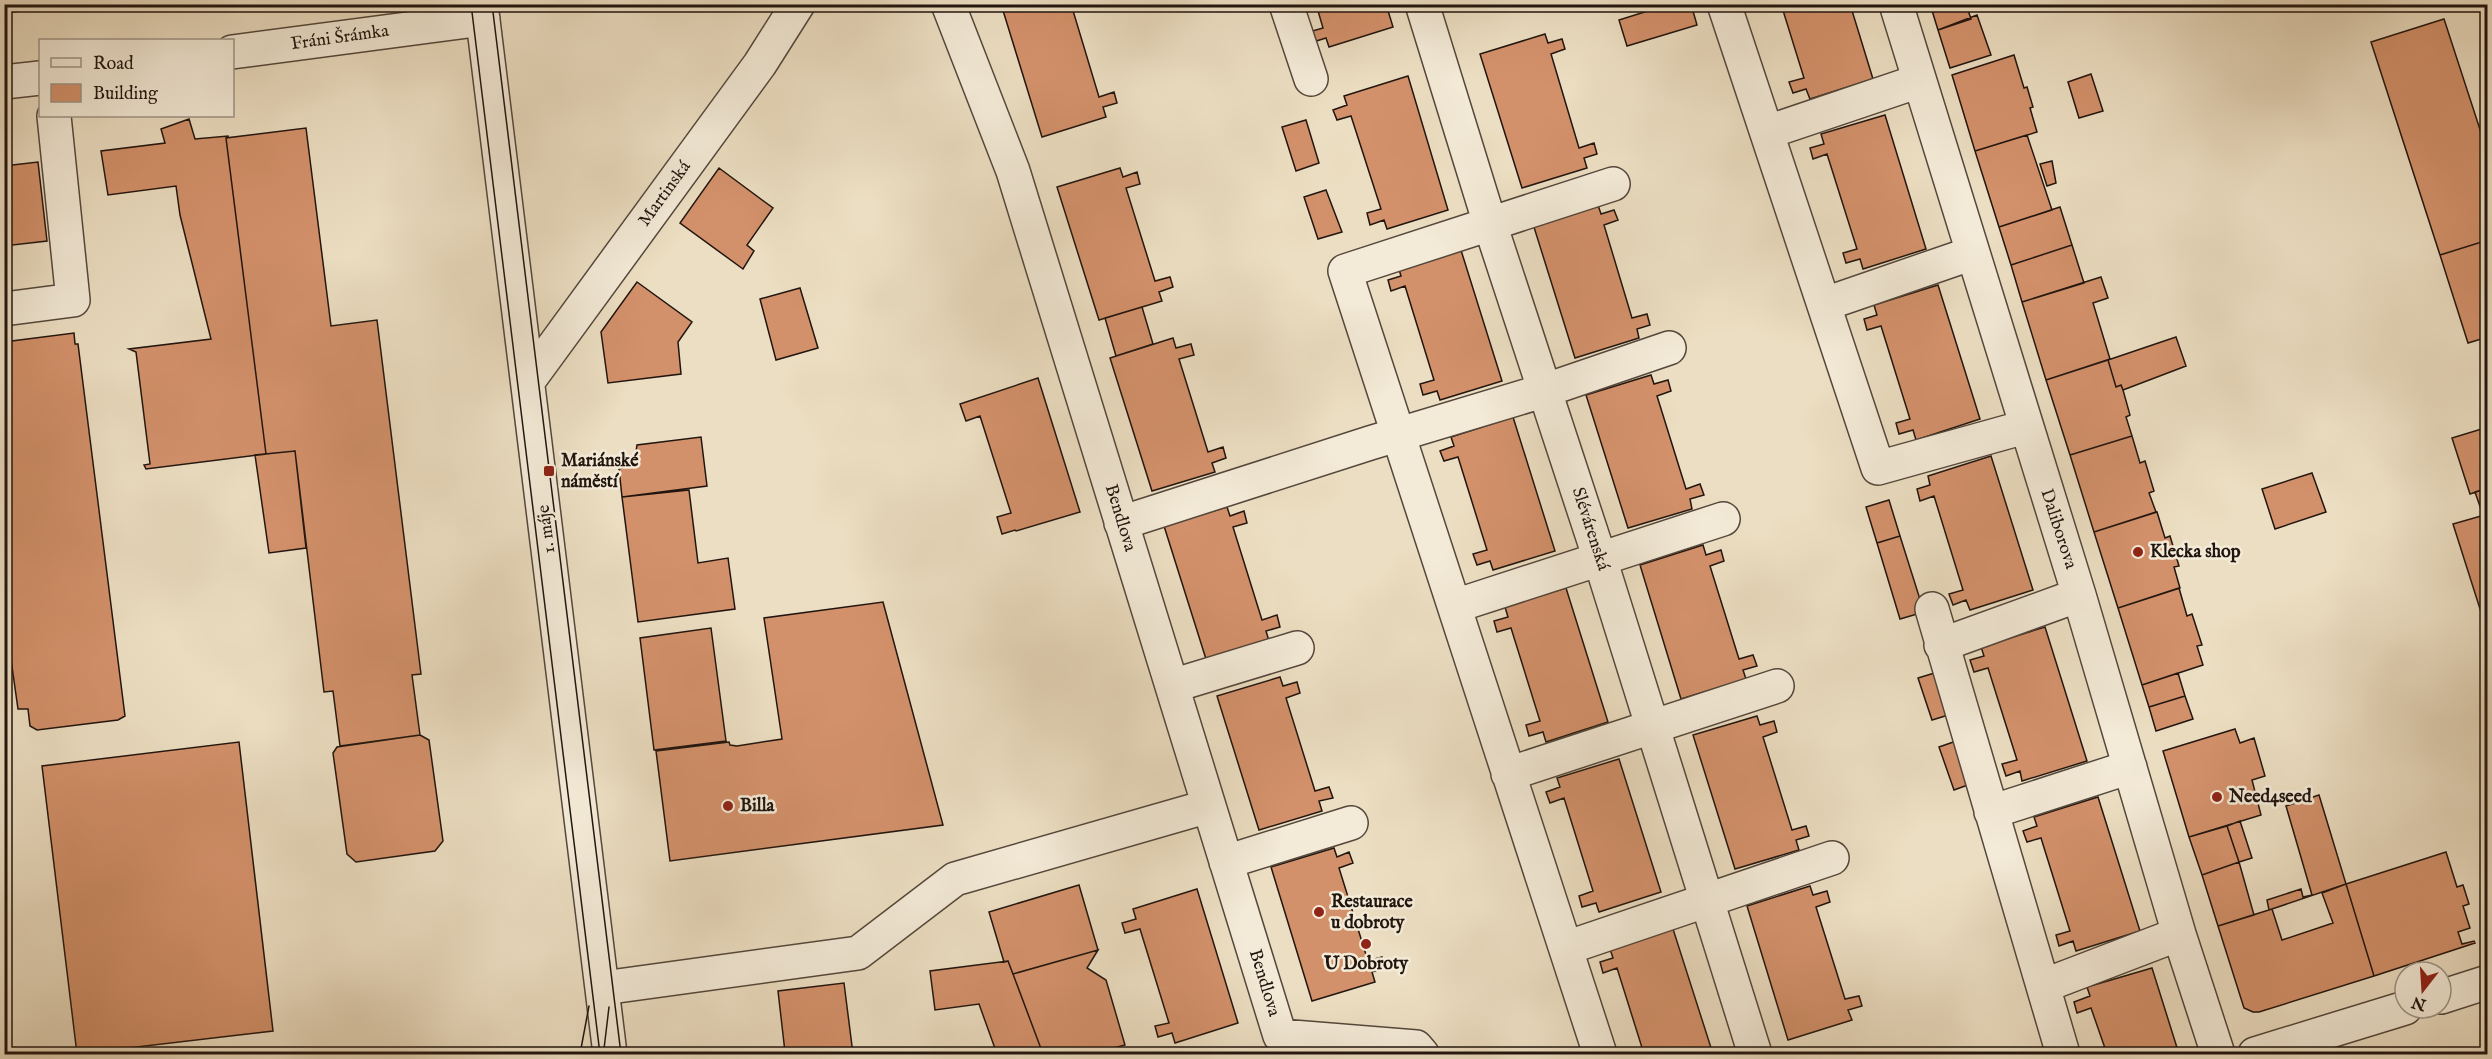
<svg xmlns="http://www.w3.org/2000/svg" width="2492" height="1059" viewBox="0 0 2492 1059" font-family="'IM FELL English',serif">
<rect width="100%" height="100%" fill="#ecdec2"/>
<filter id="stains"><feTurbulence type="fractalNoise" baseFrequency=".00333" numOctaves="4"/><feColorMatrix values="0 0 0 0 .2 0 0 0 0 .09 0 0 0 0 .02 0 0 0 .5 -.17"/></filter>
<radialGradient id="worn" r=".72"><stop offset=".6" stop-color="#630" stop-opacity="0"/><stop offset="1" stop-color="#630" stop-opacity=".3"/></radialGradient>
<path fill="#d3916b" stroke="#21150f" stroke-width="1.5" d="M 4,4 L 47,4 L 48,8 L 4,13 Z
M 47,4 L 74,4 L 48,8 Z
M 1001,4 L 1071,4 L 1099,97 L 1114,92 L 1117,103 L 1103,107 L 1106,117 L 1042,137 Z
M 1316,4 L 1386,4 L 1393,27 L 1329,47 L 1326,38 L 1313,42 L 1309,32 L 1323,28 Z
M 1670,4 L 1691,4 L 1697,25 L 1627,46 L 1619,20 Z
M 1781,4 L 1850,4 L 1873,79 L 1810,99 L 1806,89 L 1793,93 L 1789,82 L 1804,78 Z
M 1930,4 L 1966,4 L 1971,19 L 1938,30 Z
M 1977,15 L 1991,55 L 1950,68 L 1938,30 Z
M 2444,19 L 2488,154 L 2488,240 L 2440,255 L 2371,42 Z
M 1545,34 L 1548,43 L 1562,39 L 1565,49 L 1551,54 L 1579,148 L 1594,143 L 1597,154 L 1584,158 L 1587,168 L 1522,188 L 1480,54 Z
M 2014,55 L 2024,88 L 2027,87 L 2033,107 L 2030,108 L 2037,132 L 1975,151 L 1952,75 Z
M 2091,74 L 2103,111 L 2079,118 L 2068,82 Z
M 1408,76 L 1448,210 L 1387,229 L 1384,220 L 1370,225 L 1367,213 L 1381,209 L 1351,116 L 1337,120 L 1333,110 L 1347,105 L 1344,96 Z
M 1885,115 L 1926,249 L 1863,269 L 1860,259 L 1846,263 L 1843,253 L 1857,249 L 1827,154 L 1813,159 L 1810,148 L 1824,144 L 1821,134 Z
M 189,119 L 195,139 L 228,136 L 228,138 L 226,138 L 266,454 L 146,469 L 144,465 L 150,464 L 136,352 L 129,349 L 211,339 L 180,215 L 176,186 L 108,195 L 101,151 L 165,143 L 161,129 Z
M 1306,120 L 1319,163 L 1296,171 L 1282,127 Z
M 306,128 L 331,326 L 377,320 L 421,674 L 412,675 L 420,735 L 340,746 L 333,691 L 324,692 L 295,451 L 266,454 L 226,138 Z
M 2027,135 L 2052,210 L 1999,227 L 1975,151 Z
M 2052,161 L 2056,183 L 2047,186 L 2040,164 Z
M 38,162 L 47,241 L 4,246 L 4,166 Z
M 719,168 L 773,208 L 747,245 L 754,251 L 743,269 L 680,223 Z
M 1120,168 L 1123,177 L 1137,172 L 1140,184 L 1126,188 L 1155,281 L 1170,277 L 1173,287 L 1159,292 L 1162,301 L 1099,320 L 1057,187 Z
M 1326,190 L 1342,232 L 1318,239 L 1304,197 Z
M 1598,205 L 1601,214 L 1614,210 L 1618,220 L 1604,225 L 1632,318 L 1647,314 L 1650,325 L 1637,329 L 1639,338 L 1575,358 L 1533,224 Z
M 2060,207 L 2072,245 L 2011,265 L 1999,227 Z
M 2488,240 L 2488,337 L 2468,343 L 2440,255 Z
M 2072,245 L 2084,283 L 2022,302 L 2011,265 Z
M 1460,247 L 1502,381 L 1440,400 L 1437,391 L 1423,395 L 1420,384 L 1434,380 L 1405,286 L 1391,291 L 1388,280 L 1401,276 L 1398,266 Z
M 2101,277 L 2108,298 L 2093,303 L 2110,359 L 2046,380 L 2022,302 Z
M 637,282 L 692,322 L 678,342 L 681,374 L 608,383 L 601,332 Z
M 1938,285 L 1980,419 L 1916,440 L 1913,430 L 1899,434 L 1896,423 L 1910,419 L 1881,326 L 1867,330 L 1864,319 L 1877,315 L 1874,305 Z
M 800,288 L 818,348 L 776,360 L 760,299 Z
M 1142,307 L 1153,344 L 1116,356 L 1105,318 Z
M 74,333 L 75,344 L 78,344 L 125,716 L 118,720 L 37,730 L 30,726 L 28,709 L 18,709 L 4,610 L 4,342 Z
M 2176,337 L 2186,366 L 2123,390 L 2121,385 L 2116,387 L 2108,360 Z
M 1173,338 L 1176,348 L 1191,344 L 1194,355 L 1179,359 L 1208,452 L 1223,447 L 1226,458 L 1212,463 L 1215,472 L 1152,491 L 1110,358 Z
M 2108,360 L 2116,387 L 2121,385 L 2123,390 L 2130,415 L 2126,417 L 2132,436 L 2070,455 L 2046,380 Z
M 1651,375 L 1654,384 L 1668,380 L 1671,391 L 1657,396 L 1686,489 L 1700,484 L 1704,495 L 1690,499 L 1692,509 L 1628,528 L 1586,395 Z
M 1038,378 L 1080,512 L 1016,531 L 1015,530 L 1002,534 L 997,517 L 1011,513 L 980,416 L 966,421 L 960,404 Z
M 1513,417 L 1555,551 L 1493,570 L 1490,561 L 1477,565 L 1473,554 L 1487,550 L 1458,457 L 1444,461 L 1440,451 L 1454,446 L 1451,437 Z
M 2488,427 L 2488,488 L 2470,494 L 2452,438 Z
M 2132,436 L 2140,463 L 2145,461 L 2154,491 L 2149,493 L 2156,512 L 2094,532 L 2070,455 Z
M 701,437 L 707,486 L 622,497 L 619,469 L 631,465 L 635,458 L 637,445 Z
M 295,451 L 306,548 L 269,553 L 255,455 Z
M 1991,456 L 2033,590 L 1970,610 L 1966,600 L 1953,605 L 1949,594 L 1963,590 L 1934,496 L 1920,501 L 1917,489 L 1930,485 L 1928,476 Z
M 2312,473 L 2326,512 L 2275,529 L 2262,489 Z
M 2488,488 L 2488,514 L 2483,515 L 2475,492 Z
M 689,490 L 698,563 L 728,558 L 735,609 L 638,622 L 622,497 Z
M 1889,500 L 1900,536 L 1877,543 L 1866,507 Z
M 1227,507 L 1230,516 L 1244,511 L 1247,523 L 1233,527 L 1262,620 L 1277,615 L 1280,627 L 1266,631 L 1269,641 L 1206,659 L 1164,526 Z
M 2157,512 L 2165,538 L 2170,536 L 2179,566 L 2174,567 L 2180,588 L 2118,608 L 2094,532 Z
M 2488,514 L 2488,634 L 2453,524 Z
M 1900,536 L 1924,612 L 1900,619 L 1877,543 Z
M 1703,545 L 1706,555 L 1721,550 L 1724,561 L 1710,566 L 1739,659 L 1753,655 L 1757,666 L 1743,670 L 1746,679 L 1681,699 L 1640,565 Z
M 1566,588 L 1608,722 L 1546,742 L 1543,732 L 1529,736 L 1526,725 L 1540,721 L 1511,628 L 1497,632 L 1494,621 L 1508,617 L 1505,607 Z
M 2179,588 L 2187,616 L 2192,614 L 2202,645 L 2197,646 L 2203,665 L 2142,685 L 2118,608 Z
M 883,602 L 943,825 L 670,861 L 656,751 L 729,742 L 730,745 L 737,746 L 782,739 L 764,618 Z
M 2045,627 L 2087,761 L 2022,781 L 2020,771 L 2006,776 L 2002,764 L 2017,760 L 1988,668 L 1974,672 L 1970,660 L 1984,656 L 1981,647 Z
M 711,628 L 726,741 L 654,750 L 640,638 Z
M 1941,671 L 1955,713 L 1932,720 L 1918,678 Z
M 2178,673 L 2185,696 L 2149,707 L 2142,685 Z
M 1280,677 L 1283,686 L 1297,682 L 1300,693 L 1286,698 L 1315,791 L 1329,787 L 1333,798 L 1319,801 L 1322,811 L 1259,830 L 1217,696 Z
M 2185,696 L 2193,719 L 2156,731 L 2149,707 Z
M 1757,716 L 1760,725 L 1774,721 L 1777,732 L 1763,737 L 1792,830 L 1806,826 L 1809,836 L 1796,840 L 1799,850 L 1735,869 L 1693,735 Z
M 2235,729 L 2240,743 L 2254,738 L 2265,776 L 2252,780 L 2261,815 L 2189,837 L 2163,751 Z
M 420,735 L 429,740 L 443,841 L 435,851 L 356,862 L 347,854 L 333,753 L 337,747 Z
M 1962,739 L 1976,782 L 1954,790 L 1939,747 Z
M 239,742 L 273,1031 L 77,1054 L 42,766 Z
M 1619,759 L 1661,892 L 1599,912 L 1596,903 L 1582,907 L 1579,896 L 1593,891 L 1564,798 L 1550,803 L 1546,792 L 1560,787 L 1557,778 Z
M 2319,795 L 2346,884 L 2269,910 L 2267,900 L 2301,889 L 2303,897 L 2312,895 L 2286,806 Z
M 2098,797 L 2140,931 L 2076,951 L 2073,941 L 2059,946 L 2056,935 L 2070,931 L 2041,838 L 2027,842 L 2023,831 L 2037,826 L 2034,817 Z
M 2240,821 L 2252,858 L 2239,862 L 2227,826 Z
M 2227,826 L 2239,862 L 2202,875 L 2189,837 Z
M 1334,848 L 1337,857 L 1349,852 L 1353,863 L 1339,868 L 1368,961 L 1382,957 L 1385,968 L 1372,972 L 1375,982 L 1312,1001 L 1271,867 Z
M 2446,852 L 2457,887 L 2463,885 L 2469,904 L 2463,906 L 2470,928 L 2458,932 L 2462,944 L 2474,941 L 2475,943 L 2374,976 L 2346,884 Z
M 2239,862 L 2254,915 L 2218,926 L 2202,875 Z
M 2346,884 L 2374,976 L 2259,1012 L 2253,1012 L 2244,1008 L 2218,926 L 2272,909 L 2282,940 L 2333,923 L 2322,893 Z
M 1079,885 L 1098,950 L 1013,974 L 1008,961 L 1004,962 L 989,912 Z
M 1810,886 L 1813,895 L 1827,891 L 1830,902 L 1816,907 L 1845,999 L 1859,996 L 1862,1006 L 1848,1010 L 1852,1020 L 1788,1040 L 1747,906 Z
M 1197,889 L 1238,1023 L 1175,1043 L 1172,1033 L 1158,1037 L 1155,1026 L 1169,1023 L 1140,929 L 1125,933 L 1122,923 L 1136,919 L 1133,909 Z
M 1673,929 L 1713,1054 L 1644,1054 L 1617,968 L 1603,973 L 1600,962 L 1613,958 L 1610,949 Z
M 1098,950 L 1087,968 L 1106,980 L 1125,1045 L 1091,1054 L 1043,1054 L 1013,974 Z
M 1008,961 L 1013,974 L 1043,1054 L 997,1054 L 979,1004 L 935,1010 L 930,971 Z
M 2152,968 L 2179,1054 L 2107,1054 L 2091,1008 L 2077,1013 L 2074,1002 L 2090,996 L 2087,987 Z
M 844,983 L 853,1054 L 785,1052 L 778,991 Z"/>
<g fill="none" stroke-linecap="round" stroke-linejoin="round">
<g stroke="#54473c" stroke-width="36">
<path id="minor" d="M 481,4 L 610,1054
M 948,4 L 1013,171 L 1280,1036 L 1416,1047 L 1422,1054
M 1286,4 L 1311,79
M 1422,4 L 1490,224 L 1600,559 L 1755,1054
M 1724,4 L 1878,468 L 2025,427
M 1896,4 L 2079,595 L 2179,934 L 2218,1054
M 232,52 L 483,19
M 4,82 L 40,78
M 1768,132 L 1919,81
M 1825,304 L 1973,253
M 4,309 L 73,300 L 54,116
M 529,380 L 760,64 L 798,4
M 1121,523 L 1370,443 L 1546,390 L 1669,348
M 1455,606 L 1723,519
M 1932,609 L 2063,1054
M 1941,645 L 2079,595
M 1172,686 L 1297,648
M 1508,774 L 1777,686
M 1991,812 L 2130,767
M 1226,862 L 1351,823
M 1566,948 L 1832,858
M 2043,986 L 2179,934
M 603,988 L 858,953 L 955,879 L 1209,806
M 2441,997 L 2488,982
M 1600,1054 L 1345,271 L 1613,184
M 2255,1054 L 2405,1008"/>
</g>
<use href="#minor" stroke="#f3ead7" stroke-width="33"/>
<path stroke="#21150f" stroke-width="1.5" d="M 471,4 L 600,1054
M 492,4 L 621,1054
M 604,1049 L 609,1007
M 580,1054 L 589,1006"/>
</g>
<g fill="#8f2418" stroke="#f3ead7" stroke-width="2">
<rect x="543" y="465" width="12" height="12" rx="3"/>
<circle cx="2138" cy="552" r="6"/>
<circle cx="2217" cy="797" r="6"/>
<circle cx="728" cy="806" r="6"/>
<circle cx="1319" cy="912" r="6"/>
<circle cx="1366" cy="944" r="6"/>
</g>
<g text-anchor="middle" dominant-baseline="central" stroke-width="5" stroke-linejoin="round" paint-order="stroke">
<g font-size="18" fill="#21150f" stroke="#f3ead7">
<text transform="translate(340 38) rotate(-8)">Fráni Šrámka</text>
<text transform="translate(665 194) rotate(-54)">Martinská</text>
<text transform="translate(1120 518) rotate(73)">Bendlova</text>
<text transform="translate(547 529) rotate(-97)">1. máje</text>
<text transform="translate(1590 529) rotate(72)">Slévárenská</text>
<text transform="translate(2058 529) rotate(72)">Daliborova</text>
<text transform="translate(1264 983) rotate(73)">Bendlova</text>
</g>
<g font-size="18" font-weight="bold" fill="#21150f" stroke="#f3ead7" text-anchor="start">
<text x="561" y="461">Mariánské<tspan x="561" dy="21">náměstí</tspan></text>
<text x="2150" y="552">Klecka shop</text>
<text x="2229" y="797">Need4seed</text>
<text x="740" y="806">Billa</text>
<text x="1331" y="902">Restaurace<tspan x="1331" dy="21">u dobroty</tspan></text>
<text x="1366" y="964" text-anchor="middle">U Dobroty</text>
</g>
</g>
<rect width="2492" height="1059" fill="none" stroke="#ecdec2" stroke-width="24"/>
<rect x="6" y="6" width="2480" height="1047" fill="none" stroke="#21150f" stroke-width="3"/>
<rect x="12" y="12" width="2468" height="1035" fill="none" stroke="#21150f" stroke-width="1.5"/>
<rect x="39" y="39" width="195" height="78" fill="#f3ead7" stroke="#9f9587" stroke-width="1.5"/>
<rect x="51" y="58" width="30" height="9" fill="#f3ead7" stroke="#9f9587" stroke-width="1.5"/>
<text x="93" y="69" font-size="18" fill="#21150f">Road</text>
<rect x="51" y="84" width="30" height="18" fill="#d3916b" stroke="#9f9587" stroke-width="1.5"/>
<text x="93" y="99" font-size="18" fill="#21150f">Building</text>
<g transform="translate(2423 990) rotate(197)"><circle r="28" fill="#f3ead7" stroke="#9f9587" stroke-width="1.5"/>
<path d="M0-4.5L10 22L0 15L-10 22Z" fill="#8f2418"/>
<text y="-9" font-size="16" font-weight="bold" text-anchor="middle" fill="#21150f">N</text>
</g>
<rect width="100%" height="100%" filter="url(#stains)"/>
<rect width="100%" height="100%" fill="url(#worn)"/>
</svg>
